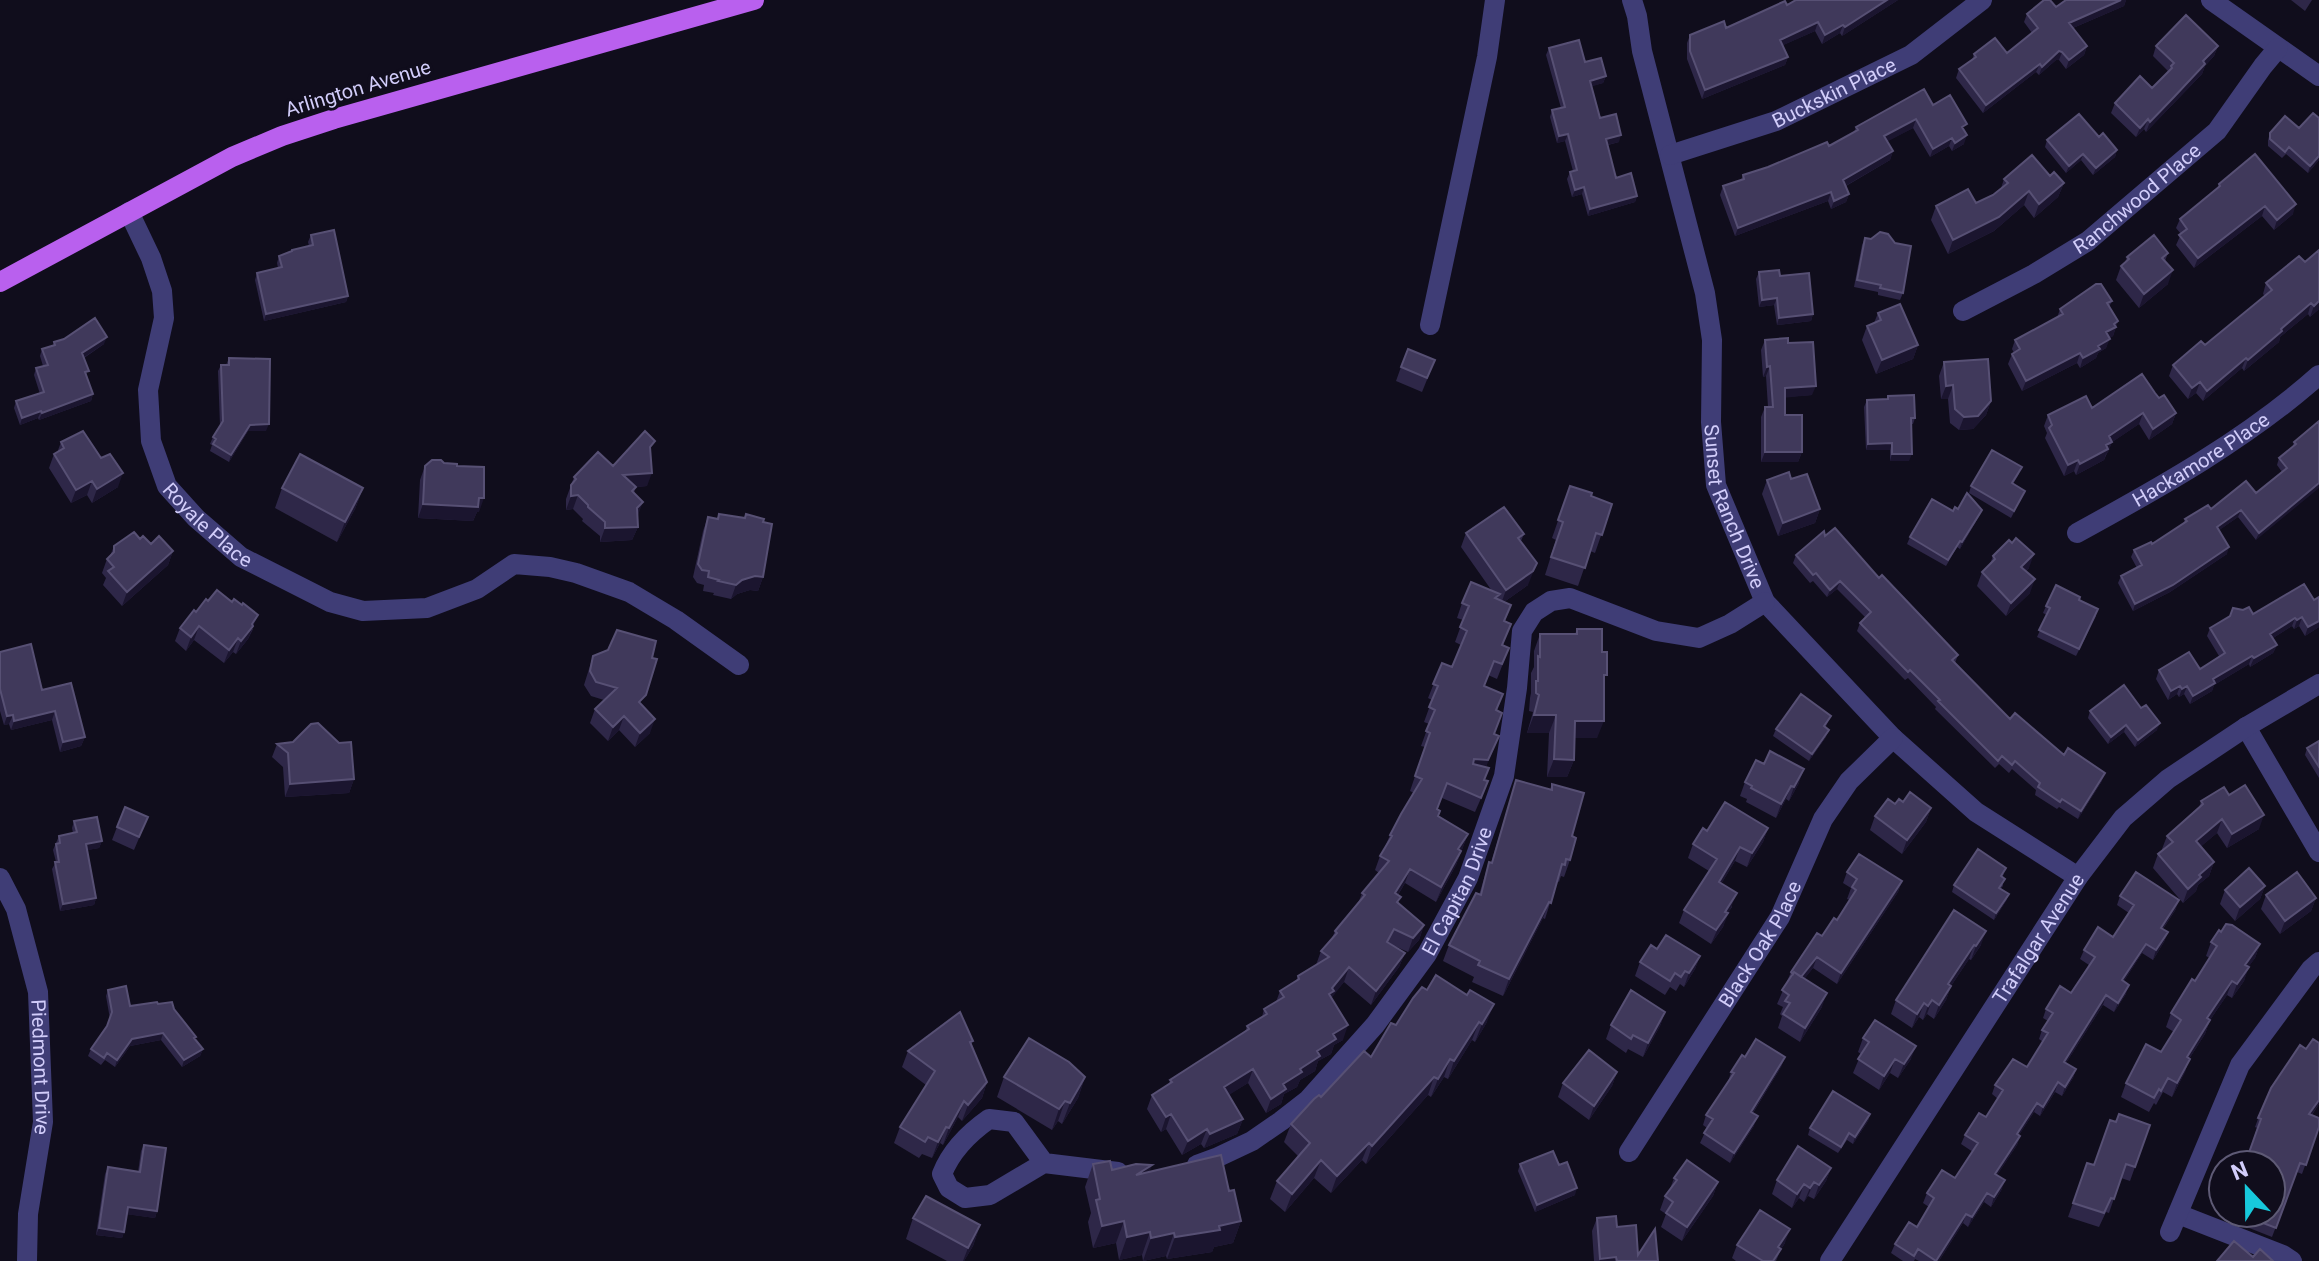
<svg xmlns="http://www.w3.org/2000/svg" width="2319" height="1261" viewBox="0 0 2319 1261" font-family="Roboto,sans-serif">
<rect width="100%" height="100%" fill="#100d1c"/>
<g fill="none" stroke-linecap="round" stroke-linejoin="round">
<g stroke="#3f3d76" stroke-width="20">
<path id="s1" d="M 1632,0 L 1637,16 L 1642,51 L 1705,293 L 1712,340 L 1711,422 L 1716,485 L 1765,602 L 1893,738 L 1976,812 L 2078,877"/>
<path d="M 2211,0 L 2319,76"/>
<path id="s2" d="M 1670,155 L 1776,121 L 1911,55 L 1982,0"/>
<path id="s3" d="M 129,212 L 151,258 L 162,291 L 164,318 L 148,390 L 151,441 L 167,486 L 196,518 L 241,557 L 330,602 L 363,611 L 427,608 L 477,589 L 514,564 L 550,567 L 576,573 L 629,592 L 676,620 L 739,665"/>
<path id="s4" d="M 1963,311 L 2034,274 L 2088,241 L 2217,131 L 2263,66 L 2278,48"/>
<path d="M 1430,325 L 1487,57 L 1495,0"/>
<path id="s5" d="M 2077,533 C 2161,487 2247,439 2319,375"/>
<path d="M 2246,727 L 2319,852"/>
<path id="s6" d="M 0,878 L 16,909 L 38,992 L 43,1122 L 28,1214 L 27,1261"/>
<path id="s7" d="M 1629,1152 L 1780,917 L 1823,819 L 1849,781 L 1893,738"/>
<path d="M 1044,1163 L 1014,1122 L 989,1119 C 969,1133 951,1151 942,1174 L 949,1188 L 965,1198 L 990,1195 L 1044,1163 L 1118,1172"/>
<path id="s8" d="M 1197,1165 L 1216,1158 L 1252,1141 L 1281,1121 L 1308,1100 L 1375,1025 L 1427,954 L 1468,878 L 1504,776 L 1517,688 L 1522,631 L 1534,612 L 1551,601 L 1570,598 L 1656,631 L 1699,638 L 1730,624 L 1765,602"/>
<path d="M 2178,1214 L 2283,1255 L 2292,1261"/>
<path d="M 2170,1232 L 2240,1065 L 2311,969 L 2319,962"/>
<path id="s9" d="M 1830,1261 L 2078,877 L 2123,818 L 2168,779 L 2246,727 L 2319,684"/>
</g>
<path stroke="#b960ee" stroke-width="20" d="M 0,282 L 232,157 L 282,136 L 334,119 L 754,0"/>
</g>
<path fill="#2e2748" d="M 1898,0 L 1842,36 L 1840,33 L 1822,44 L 1815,31 L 1783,45 L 1788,57 L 1785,65 L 1702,99 L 1687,59 L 1687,43 L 1690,35 L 1726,28 L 1787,5 Z
M 2066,0 L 2126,0 L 2124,6 L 2073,28 L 2087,46 L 2084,55 L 2066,69 L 2059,60 L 2056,60 L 2039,75 L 2036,72 L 1983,113 L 1956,78 L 1959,69 L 1972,60 L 1974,54 L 2007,53 L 2032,33 L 2024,22 L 2027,14 L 2056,7 Z
M 2291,0 L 2312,0 L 2305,11 Z
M 2156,46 L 2218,46 L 2214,56 L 2205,66 L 2202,74 L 2146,132 L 2144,129 L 2136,137 L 2111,113 L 2115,103 L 2152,88 L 2168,71 L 2153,56 Z
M 1549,48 L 1585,62 L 1606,76 L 1603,83 L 1591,86 L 1600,118 L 1619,142 L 1608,145 L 1616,178 L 1637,196 L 1635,202 L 1588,216 L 1582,194 L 1572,197 L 1567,179 L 1570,172 L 1573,171 L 1565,141 L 1557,143 L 1550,117 L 1552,110 L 1561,108 L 1546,55 Z
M 1933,105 L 1964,131 L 1964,144 L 1952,151 L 1949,146 L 1930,157 L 1913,128 L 1887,141 L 1893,151 L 1890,160 L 1846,186 L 1849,194 L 1846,202 L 1831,209 L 1828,201 L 1735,236 L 1720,195 L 1723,186 L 1741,180 L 1743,175 L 1829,146 L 1854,132 L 1856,127 Z
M 2319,118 L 2319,160 L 2308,173 L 2286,154 L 2282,158 L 2268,146 L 2268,140 L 2270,133 L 2299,128 Z
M 2099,137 L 2117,150 L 2115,157 L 2093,175 L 2081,160 L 2066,173 L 2045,147 L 2047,140 Z
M 2050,176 L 2064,183 L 2058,197 L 2034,218 L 2024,205 L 1994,231 L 1948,254 L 1931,220 L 1936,206 L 1976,203 L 1993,195 L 2001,188 L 2004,179 Z
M 2219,184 L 2293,214 L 2274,230 L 2262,216 L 2194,268 L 2176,245 L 2181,234 L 2176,228 L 2180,219 L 2217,189 Z
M 311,235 L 348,296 L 346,302 L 264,321 L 255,280 L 257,273 L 278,268 L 277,263 L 279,256 L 292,252 L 292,250 L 309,246 L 308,242 Z
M 1865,238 L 1895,243 L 1903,293 L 1900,300 L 1878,295 L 1878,292 L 1854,287 L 1862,245 Z
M 2319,250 L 2319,309 L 2310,317 L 2308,314 L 2280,337 L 2279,342 L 2244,371 L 2242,368 L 2203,401 L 2196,393 L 2188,399 L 2169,376 L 2173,365 L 2205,345 L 2265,296 L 2263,294 L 2266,283 L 2305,262 Z
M 2168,253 L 2165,261 L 2168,284 L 2139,308 L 2116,280 L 2121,266 L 2125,262 L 2127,257 Z
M 1759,272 L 1780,276 L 1813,314 L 1811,321 L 1777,325 L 1774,305 L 1759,307 L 1756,279 Z
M 2112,301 L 2109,307 L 2118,321 L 2113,336 L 2109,338 L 2106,348 L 2098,353 L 2096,358 L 2080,368 L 2077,363 L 2022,391 L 2008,364 L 2012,354 L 2014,353 L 2012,349 L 2015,340 L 2057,318 L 2060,309 Z
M 1878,313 L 1918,345 L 1913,359 L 1876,374 L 1862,340 L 1867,326 L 1874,323 Z
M 1765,340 L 1788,343 L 1812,395 L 1785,397 L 1785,415 L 1802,452 L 1798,462 L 1761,462 L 1761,417 L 1765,407 L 1768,407 L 1766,376 L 1763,377 L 1761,350 Z
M 54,342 L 104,344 L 84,358 L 87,376 L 93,394 L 91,401 L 39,420 L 38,418 L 20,425 L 14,408 L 16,401 L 40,394 L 34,375 L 36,368 L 43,366 L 40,356 L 42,349 L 53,345 Z
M 229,358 L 266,431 L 248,431 L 229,462 L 210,451 L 212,445 L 210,444 L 213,437 L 220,426 L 218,371 L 221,365 L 226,365 Z
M 1435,360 L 1422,392 L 1396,381 L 1401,367 Z
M 1944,362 L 1991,401 L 1986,415 L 1973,429 L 1959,430 L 1950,423 L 1948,399 L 1941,399 L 1939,376 Z
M 2155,393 L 2176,413 L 2172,424 L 2149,440 L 2139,424 L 2112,442 L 2104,460 L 2076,475 L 2074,471 L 2064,476 L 2045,438 L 2047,433 L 2044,426 L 2048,415 L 2092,408 Z
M 1888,396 L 1915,418 L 1913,424 L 1911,424 L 1909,461 L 1890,461 L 1890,450 L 1866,450 L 1864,407 L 1867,400 L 1887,399 Z
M 2319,421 L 2256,540 L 2238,517 L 2219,530 L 2227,554 L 2170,592 L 2133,611 L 2118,583 L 2121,576 L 2137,568 L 2131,557 L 2134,550 L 2152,544 L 2183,524 L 2185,519 L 2256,493 L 2282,472 L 2277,465 L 2279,458 L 2292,448 L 2294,442 Z
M 61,442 L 101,458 L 118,487 L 92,503 L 87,495 L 71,503 L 49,468 L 54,454 L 57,453 Z
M 650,455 L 647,486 L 636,487 L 634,493 L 638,515 L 637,516 L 638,527 L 632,540 L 600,542 L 600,536 L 582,521 L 583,519 L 573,509 L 566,510 L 566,499 L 574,477 Z
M 444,463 L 457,466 L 479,512 L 477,512 L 473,521 L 418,518 L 420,480 L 425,466 Z
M 2019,474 L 2013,484 L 2025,491 L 2011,518 L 1969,493 L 1971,486 Z
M 1791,479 L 1820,509 L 1815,523 L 1778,536 L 1762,494 L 1767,480 Z
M 1570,486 L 1591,496 L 1612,504 L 1595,553 L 1590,551 L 1578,586 L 1545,575 L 1556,540 L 1552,538 Z
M 282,488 L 363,488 L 355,509 L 337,542 L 275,508 Z
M 1958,509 L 1979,516 L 1960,549 L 1957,547 L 1946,566 L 1907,544 L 1910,537 Z
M 719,514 L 763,522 L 763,577 L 758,591 L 750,590 L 737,594 L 731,599 L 713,595 L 714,593 L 703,591 L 704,585 L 697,583 L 693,577 L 703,531 L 708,517 L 718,519 Z
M 1466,533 L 1524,534 L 1521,541 L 1528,585 L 1504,602 L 1505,621 L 1503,645 L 1509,648 L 1497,679 L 1488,675 L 1484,686 L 1497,711 L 1494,734 L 1486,767 L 1485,780 L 1488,781 L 1482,796 L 1475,812 L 1442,798 L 1437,809 L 1439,816 L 1468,834 L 1456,865 L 1436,902 L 1405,883 L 1398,895 L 1399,904 L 1424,925 L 1419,940 L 1408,952 L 1392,945 L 1405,953 L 1399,967 L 1371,1005 L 1344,982 L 1331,997 L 1343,1040 L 1334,1045 L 1331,1054 L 1318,1061 L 1315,1071 L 1300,1080 L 1297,1087 L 1284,1094 L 1281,1104 L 1266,1113 L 1248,1083 L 1228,1095 L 1243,1119 L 1237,1134 L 1204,1148 L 1201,1144 L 1182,1155 L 1166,1129 L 1161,1132 L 1147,1109 L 1152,1095 L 1169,1084 L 1170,1080 L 1245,1032 L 1247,1026 L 1262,1017 L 1264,1009 L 1276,1002 L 1280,991 L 1296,981 L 1298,976 L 1316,965 L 1321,951 L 1332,938 L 1335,931 L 1359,901 L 1362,893 L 1379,873 L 1375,870 L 1380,856 L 1384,849 L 1390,835 L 1414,793 L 1410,791 L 1425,747 L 1421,746 L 1429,724 L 1424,722 L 1432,700 L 1428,698 L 1442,663 L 1452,667 L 1461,645 L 1455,642 L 1463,620 L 1457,618 L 1462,603 L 1492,591 L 1461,547 Z
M 1825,536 L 1879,578 L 1958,655 L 1955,663 L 2010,719 L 2102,781 L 2078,819 L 2059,807 L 2057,809 L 2035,795 L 2036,790 L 2012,769 L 2009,773 L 1999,764 L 1995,768 L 1935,709 L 1936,707 L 1908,678 L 1905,680 L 1857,631 L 1860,623 L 1866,618 L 1837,589 L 1827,597 L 1813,581 L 1810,583 L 1793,563 L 1796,555 Z
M 140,539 L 151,544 L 173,551 L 168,565 L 122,606 L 103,585 L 106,578 L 102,573 L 107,559 L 110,556 L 114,546 Z
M 1993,556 L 2029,568 L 2026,571 L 2030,593 L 2006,616 L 1977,586 L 1982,572 L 1990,564 Z
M 2319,597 L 2319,627 L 2305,636 L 2299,626 L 2294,629 L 2292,626 L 2273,638 L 2277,645 L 2273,653 L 2250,667 L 2249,664 L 2214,685 L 2212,691 L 2190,704 L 2184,694 L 2179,697 L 2177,694 L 2168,700 L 2156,679 L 2159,670 L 2200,669 L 2219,656 L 2207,636 L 2210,628 L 2229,617 L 2233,608 L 2253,614 L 2314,600 Z
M 2079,600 L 2096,616 L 2076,656 L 2037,637 L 2047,615 L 2043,613 L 2046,606 Z
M 196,612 L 253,629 L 248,639 L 236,654 L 233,652 L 224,663 L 194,640 L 186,651 L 175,641 L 180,628 Z
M 1577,629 L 1602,652 L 1604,683 L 1597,738 L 1575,738 L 1574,760 L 1567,777 L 1547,777 L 1549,733 L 1527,733 L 1533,712 L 1529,711 L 1530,698 L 1531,693 L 1531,673 L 1534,667 L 1534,651 L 1540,634 L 1575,634 Z
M 608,650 L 642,706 L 650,733 L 635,747 L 619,730 L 608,741 L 590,723 L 595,709 L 604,700 L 591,696 L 584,685 L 593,656 Z
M 0,652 L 42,690 L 85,737 L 81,746 L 60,752 L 52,720 L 11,730 L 9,724 L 4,725 L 0,711 Z
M 2090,711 L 2157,730 L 2135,747 L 2124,732 L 2108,744 L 2088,718 Z
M 1831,716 L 1825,728 L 1826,737 L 1809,761 L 1773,736 L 1776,729 Z
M 2319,741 L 2319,778 L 2305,755 L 2307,748 Z
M 277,744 L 354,779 L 349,793 L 285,797 L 283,767 L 272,757 Z
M 1516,780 L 1550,789 L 1552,784 L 1572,836 L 1570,860 L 1564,877 L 1561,876 L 1559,882 L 1557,881 L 1545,919 L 1543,918 L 1503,996 L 1472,982 L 1474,977 L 1443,961 L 1449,945 L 1479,895 L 1489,862 L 1491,863 Z
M 1745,782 L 1799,783 L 1789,801 L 1786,799 L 1776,818 L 1746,802 L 1747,799 L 1740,796 Z
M 2229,795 L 2259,829 L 2227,848 L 2217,833 L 2200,847 L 2214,862 L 2209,876 L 2198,885 L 2196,891 L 2183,903 L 2153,868 L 2158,854 L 2163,851 L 2162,849 L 2167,836 L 2199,808 L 2201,801 Z
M 1903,802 L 1931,808 L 1926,822 L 1902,854 L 1870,830 L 1875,816 L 1895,804 Z
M 148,817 L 134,850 L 112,840 L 117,827 Z
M 74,821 L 102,841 L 99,848 L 87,850 L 96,898 L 94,905 L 60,911 L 52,869 L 56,862 L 53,850 L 59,836 L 73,833 L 72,828 Z
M 1768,828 L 1763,842 L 1747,867 L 1735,861 L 1721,884 L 1732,907 L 1727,914 L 1723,927 L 1711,944 L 1679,923 L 1684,910 L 1709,871 L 1688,858 L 1693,844 L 1707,831 Z
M 1847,872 L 1902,881 L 1898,892 L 1837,984 L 1813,968 L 1804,979 L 1822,1007 L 1800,1042 L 1778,1028 L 1782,1016 L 1780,1014 L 1783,1007 L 1777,1004 L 1791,972 L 1837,920 L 1850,900 L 1847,899 L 1851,888 L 1843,883 Z
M 2004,874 L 2002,877 L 2003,886 L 2001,888 L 2009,894 L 2006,901 L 1994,920 L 1952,892 L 1954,885 Z
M 2265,886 L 2260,899 L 2235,921 L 2220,904 L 2225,890 Z
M 2266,895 L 2316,898 L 2311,911 L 2280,934 L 2261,909 Z
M 2120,896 L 2176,909 L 2163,929 L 2168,932 L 2164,942 L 2153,960 L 2142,953 L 2124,981 L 2126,994 L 2114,1012 L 2103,1005 L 2066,1063 L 2076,1069 L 2073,1078 L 2062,1096 L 2055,1092 L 2040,1116 L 2034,1112 L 2019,1135 L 2020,1136 L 2017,1145 L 1997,1175 L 2002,1189 L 1991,1207 L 1984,1202 L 1968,1227 L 1963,1223 L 1939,1261 L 1919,1261 L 1915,1259 L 1914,1261 L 1903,1261 L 1891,1253 L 1895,1244 L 1917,1227 L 1929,1207 L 1923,1203 L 1927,1193 L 1955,1178 L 1973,1152 L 1961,1144 L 1965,1135 L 1986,1117 L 1998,1099 L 1992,1094 L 1995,1085 L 2027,1067 L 2043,1042 L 2039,1039 L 2042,1030 L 2048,1021 L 2043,1018 L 2046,1009 L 2071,993 L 2089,965 L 2080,959 L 2084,950 L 2113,937 L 2129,913 L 2117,905 Z
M 1954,910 L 1981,945 L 1971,960 L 1969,959 L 1951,986 L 1946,1000 L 1934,1019 L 1927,1014 L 1923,1020 L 1919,1017 L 1912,1028 L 1891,1014 L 1896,1000 Z
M 2211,942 L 2260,944 L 2255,958 L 2248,967 L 2244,981 L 2232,998 L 2227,995 L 2210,1020 L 2205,1034 L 2189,1059 L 2185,1072 L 2172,1097 L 2163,1092 L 2156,1105 L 2154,1103 L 2149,1112 L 2121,1097 L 2126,1083 L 2161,1052 L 2174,1032 L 2166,1027 L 2171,1013 L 2195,981 L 2210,958 L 2206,956 Z
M 1657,949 L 1700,956 L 1695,969 L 1684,987 L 1680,984 L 1676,991 L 1670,987 L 1665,995 L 1635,976 L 1640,962 Z
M 108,990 L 130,1006 L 158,1004 L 174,1009 L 196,1037 L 195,1040 L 203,1049 L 200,1056 L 182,1067 L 161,1040 L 130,1046 L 115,1067 L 105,1060 L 101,1065 L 88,1056 L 91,1049 L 107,1026 L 110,1019 L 106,996 Z
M 1665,1012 L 1660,1026 L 1643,1057 L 1628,1049 L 1626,1053 L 1606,1039 L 1611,1025 Z
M 1487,1022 L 1475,1042 L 1472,1040 L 1448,1079 L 1444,1077 L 1431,1097 L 1428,1095 L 1366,1164 L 1362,1160 L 1331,1193 L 1314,1178 L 1285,1212 L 1270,1199 L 1277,1181 L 1298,1156 L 1284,1142 L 1291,1124 L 1321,1097 L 1371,1057 L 1396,1025 Z
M 1863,1038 L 1911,1059 L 1898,1078 L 1890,1073 L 1879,1090 L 1853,1073 L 1861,1054 L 1858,1052 Z
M 973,1041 L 971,1045 L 987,1082 L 982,1098 L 962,1121 L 958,1117 L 943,1145 L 940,1143 L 932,1158 L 922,1154 L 919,1158 L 894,1143 L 900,1127 L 926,1085 L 902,1067 L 908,1051 Z
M 2319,1043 L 2319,1104 L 2312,1115 L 2319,1127 L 2302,1174 L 2297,1172 L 2272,1237 L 2229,1220 L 2232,1213 L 2271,1213 L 2246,1161 L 2257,1128 L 2255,1127 L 2265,1100 L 2266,1101 L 2306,1049 Z
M 1745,1057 L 1785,1057 L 1781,1067 L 1753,1113 L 1754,1126 L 1730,1163 L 1700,1143 L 1707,1128 L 1703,1125 L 1706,1115 L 1728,1082 L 1731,1072 Z
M 1617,1072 L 1612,1086 L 1589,1120 L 1558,1097 L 1563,1083 Z
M 1004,1077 L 1085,1077 L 1078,1098 L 1062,1124 L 1058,1121 L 1052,1130 L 997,1097 Z
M 1870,1114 L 1868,1121 L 1853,1144 L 1847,1140 L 1838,1153 L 1808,1135 L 1810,1128 Z
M 2116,1122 L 2150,1125 L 2130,1181 L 2121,1178 L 2109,1213 L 2106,1212 L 2099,1227 L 2068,1217 L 2087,1163 L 2093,1165 Z
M 144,1145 L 157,1211 L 155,1218 L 127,1214 L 124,1232 L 122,1238 L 96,1235 L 105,1174 L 108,1167 L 138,1172 L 141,1151 Z
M 1093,1164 L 1112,1170 L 1149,1172 L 1229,1191 L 1241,1221 L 1233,1243 L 1214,1247 L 1212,1252 L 1167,1259 L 1166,1256 L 1143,1261 L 1142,1255 L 1119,1260 L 1116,1243 L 1093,1248 L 1088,1222 L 1091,1213 L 1085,1187 Z
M 1520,1164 L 1559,1165 L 1575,1195 L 1535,1212 L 1518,1171 Z
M 1831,1168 L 1826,1181 L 1814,1199 L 1808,1196 L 1804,1202 L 1799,1198 L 1792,1208 L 1772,1194 L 1777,1180 Z
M 1674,1178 L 1718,1182 L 1713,1196 L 1682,1241 L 1661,1227 L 1666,1214 L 1660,1210 L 1665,1196 L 1670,1189 Z
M 913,1218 L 980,1225 L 973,1246 L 964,1261 L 947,1261 L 906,1239 Z
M 1597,1218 L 1617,1227 L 1638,1255 L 1658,1261 L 1594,1261 L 1592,1231 Z
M 1785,1243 L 1781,1249 L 1776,1261 L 1736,1261 L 1732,1258 L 1737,1245 Z"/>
<path fill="#1b152f" d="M 1887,0 L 1898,0 L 1842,36 L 1845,27 Z
M 2121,0 L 2126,0 L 2124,6 L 2066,31 L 2069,23 Z
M 1818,22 L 1815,31 L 1777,48 L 1780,40 Z
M 1843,25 L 1840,33 L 1822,44 L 1825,35 Z
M 2087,46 L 2084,55 L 2066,69 L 2069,60 Z
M 2218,46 L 2214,56 L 2205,66 L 2202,74 L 2146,132 L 2150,122 Z
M 2059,51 L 2062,52 L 2059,60 L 2056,60 L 2039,75 L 2042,67 Z
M 1788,57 L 1785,65 L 1702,99 L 1705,90 Z
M 2040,64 L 2036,72 L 1983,113 L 1986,105 Z
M 1606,76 L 1603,83 L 1587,88 L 1590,81 Z
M 1916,119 L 1913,128 L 1881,145 L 1884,136 Z
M 2148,119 L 2144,129 L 2136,137 L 2140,128 Z
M 1568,134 L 1565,141 L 1557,143 L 1559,136 Z
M 1621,135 L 1619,142 L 1603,146 L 1606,139 Z
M 1967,135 L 1964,144 L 1952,151 L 1955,143 Z
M 1952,138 L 1949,146 L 1930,157 L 1933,149 Z
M 2117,150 L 2115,157 L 2093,175 L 2096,168 Z
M 1893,151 L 1890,160 L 1840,189 L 1843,180 Z
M 2083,154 L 2081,160 L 2066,173 L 2069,166 Z
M 2319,156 L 2319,160 L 2308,173 L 2310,166 Z
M 2064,183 L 2058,197 L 2034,218 L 2039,204 Z
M 1584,187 L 1582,194 L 1572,197 L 1575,190 Z
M 2029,191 L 2024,205 L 1994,231 L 1948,254 L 1953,240 Z
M 1831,192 L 1828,201 L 1735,236 L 1738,228 Z
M 1849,194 L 1846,202 L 1831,209 L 1834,201 Z
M 1637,196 L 1635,202 L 1588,216 L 1590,209 Z
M 2296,204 L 2293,214 L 2274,230 L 2277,220 Z
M 2265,206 L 2262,216 L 2194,268 L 2198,258 Z
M 2173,270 L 2168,284 L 2139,308 L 2144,294 Z
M 348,296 L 346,302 L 264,321 L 266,314 Z
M 1777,298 L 1774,305 L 1759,307 L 1762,300 Z
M 2319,301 L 2319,309 L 2310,317 L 2314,306 Z
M 2311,303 L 2308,314 L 2280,337 L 2279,342 L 2244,371 L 2248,360 Z
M 1813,314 L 1811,321 L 1777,325 L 1779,318 Z
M 2118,321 L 2113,336 L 2103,342 L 2106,332 Z
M 107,337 L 104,344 L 80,360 L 82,353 Z
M 2110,339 L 2106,348 L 2098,353 L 2096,358 L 2080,368 L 2083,358 L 2098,346 Z
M 1918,345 L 1913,359 L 1876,374 L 1882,360 Z
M 2080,353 L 2077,363 L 2022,391 L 2026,381 Z
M 2246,358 L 2242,368 L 2203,401 L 2207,391 Z
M 1770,366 L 1766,376 L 1763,377 L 1767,367 Z
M 2200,382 L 2196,393 L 2188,399 L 2192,388 Z
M 1953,385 L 1948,399 L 1941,399 L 1946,386 Z
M 1816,386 L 1812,395 L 1782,398 L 1785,388 Z
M 93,394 L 91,401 L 39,420 L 42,413 Z
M 1991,401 L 1986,415 L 1973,429 L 1959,430 L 1964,417 Z
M 41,411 L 38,418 L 20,425 L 22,418 Z
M 2143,413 L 2139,424 L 2111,443 L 2112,442 L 2108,453 L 2106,454 L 2104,460 L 2076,475 L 2080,464 L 2109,436 Z
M 2176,413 L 2172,424 L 2149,440 L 2153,429 Z
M 269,424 L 266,431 L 248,431 L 229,462 L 231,455 L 250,425 Z
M 1892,443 L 1890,450 L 1866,450 L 1868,444 Z
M 1765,452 L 1802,452 L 1798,462 L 1761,462 Z
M 1892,454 L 1912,454 L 1909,461 L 1890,461 Z
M 2078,460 L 2074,471 L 2064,476 L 2068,465 Z
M 123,473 L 118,487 L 92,503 L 97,489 Z
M 652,473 L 647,486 L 618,489 L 623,475 Z
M 92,481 L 87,495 L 71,503 L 76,490 Z
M 2319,483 L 2319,488 L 2256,540 L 2259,533 Z
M 363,488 L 355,509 L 337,542 L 345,522 Z
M 578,495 L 573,509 L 566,510 L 571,496 Z
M 484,498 L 479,512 L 477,512 L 473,521 L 418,518 L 423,504 Z
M 643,502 L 638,515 L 632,522 L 637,508 Z
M 1820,509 L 1815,523 L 1778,536 L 1783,523 Z
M 1982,510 L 1979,516 L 1960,549 L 1962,542 Z
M 2241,510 L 2238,517 L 2214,534 L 2217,527 Z
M 638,527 L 632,540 L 600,542 L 605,528 Z
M 2229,547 L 2227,554 L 2170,592 L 2133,611 L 2135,604 Z
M 173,551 L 168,565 L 122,606 L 127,592 Z
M 2034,554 L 2029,568 L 2016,581 L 2021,567 Z
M 1537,563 L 1528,585 L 1501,604 L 1506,590 Z
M 755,576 L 763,577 L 758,591 L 750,590 L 737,594 L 731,599 L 736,585 L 742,580 Z
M 2035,579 L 2030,593 L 2006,616 L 2011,603 Z
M 1840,581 L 1837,589 L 1827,597 L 1830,590 Z
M 258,615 L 248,639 L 236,654 L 241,641 Z
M 2302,617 L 2299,626 L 2294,629 L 2297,620 Z
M 2295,618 L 2292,626 L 2267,642 L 2270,634 Z
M 2319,621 L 2319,627 L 2305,636 L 2308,627 Z
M 199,626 L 194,640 L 186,651 L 191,637 Z
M 238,638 L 233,652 L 224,663 L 229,650 Z
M 2277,645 L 2273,653 L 2250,667 L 2254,658 Z
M 2252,656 L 2249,664 L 2214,685 L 2212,691 L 2190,704 L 2193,696 L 2213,679 Z
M 2180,686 L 2177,694 L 2168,700 L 2171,691 Z
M 2187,686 L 2184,694 L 2179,697 L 2182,689 Z
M 55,711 L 52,720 L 11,730 L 14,721 Z
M 13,715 L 9,724 L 4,725 L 7,716 Z
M 1534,715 L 1556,715 L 1549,733 L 1527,733 Z
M 624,716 L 619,730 L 608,741 L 613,727 Z
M 655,719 L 650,733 L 635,747 L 640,733 Z
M 1575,721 L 1604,721 L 1597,738 L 1569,738 Z
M 2160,723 L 2157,730 L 2135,747 L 2138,740 Z
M 2126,725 L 2124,732 L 2108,744 L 2111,737 Z
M 1829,730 L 1826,737 L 1809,761 L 1812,754 Z
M 1499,736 L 1483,774 L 1469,774 L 1474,759 Z
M 85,737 L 81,746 L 60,752 L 63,742 Z
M 1554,759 L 1574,760 L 1567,777 L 1547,777 Z
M 1804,769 L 1799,783 L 1789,801 L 1794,787 Z
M 2105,773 L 2102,781 L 2078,819 L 2081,811 Z
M 354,779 L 349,793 L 285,797 L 290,784 Z
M 1791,786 L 1786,799 L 1776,818 L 1781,804 Z
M 1931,808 L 1926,822 L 1902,854 L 1907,840 Z
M 2264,815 L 2259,829 L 2227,848 L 2232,834 Z
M 2222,819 L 2217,833 L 2191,855 L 2196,841 Z
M 1768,828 L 1763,842 L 1747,867 L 1752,853 Z
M 1468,834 L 1456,865 L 1436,902 L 1458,849 Z
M 102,841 L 99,848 L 83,851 L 86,844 Z
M 1740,847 L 1735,861 L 1714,896 L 1719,882 Z
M 2214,862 L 2209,876 L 2198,885 L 2196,891 L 2183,903 L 2188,889 L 2199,875 Z
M 1410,869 L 1405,883 L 1390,907 L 1395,893 Z
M 1902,881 L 1898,892 L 1837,984 L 1841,973 Z
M 2265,886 L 2260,899 L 2235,921 L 2240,907 Z
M 1737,893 L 1723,927 L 1711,944 L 1725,912 Z
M 2009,894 L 2006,901 L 1994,920 L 1996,913 Z
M 96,898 L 94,905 L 60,911 L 63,904 Z
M 2316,898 L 2311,911 L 2280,934 L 2285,921 Z
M 2179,900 L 2176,909 L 2157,937 L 2161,928 Z
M 1549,902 L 1543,918 L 1503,996 L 1509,979 Z
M 1424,925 L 1419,940 L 1408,952 L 1413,938 Z
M 1986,931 L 1981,945 L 1971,960 L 1976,946 Z
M 2168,932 L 2164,942 L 2153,960 L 2156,950 Z
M 2146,944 L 2142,953 L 2119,989 L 2122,980 Z
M 2260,944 L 2255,958 L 2240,979 L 2245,965 Z
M 1974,945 L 1969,959 L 1943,998 L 1948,984 Z
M 1405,953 L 1399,967 L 1371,1005 L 1376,991 Z
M 1700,956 L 1695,969 L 1684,987 L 1689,973 Z
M 1817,957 L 1813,968 L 1796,990 L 1800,979 Z
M 1349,967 L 1344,982 L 1324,1008 L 1332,988 Z
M 2249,967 L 2244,981 L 2232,998 L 2237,984 Z
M 2232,981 L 2227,995 L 2210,1020 L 2205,1034 L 2189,1059 L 2185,1072 L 2172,1097 L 2187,1057 L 2207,1018 Z
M 2129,985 L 2126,994 L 2114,1012 L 2118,1003 Z
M 1951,986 L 1946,1000 L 1934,1019 L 1939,1005 Z
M 1827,993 L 1822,1007 L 1800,1042 L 1805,1028 Z
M 2106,995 L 2103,1005 L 2061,1071 L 2064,1062 Z
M 1932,1000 L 1927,1014 L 1923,1020 L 1928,1006 Z
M 1924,1003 L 1919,1017 L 1912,1028 L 1917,1014 Z
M 1494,1004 L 1487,1022 L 1475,1042 L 1482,1024 Z
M 1665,1012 L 1660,1026 L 1643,1057 L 1648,1043 Z
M 1479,1022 L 1472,1040 L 1448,1079 L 1454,1061 Z
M 1348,1025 L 1343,1040 L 1334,1045 L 1331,1054 L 1318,1061 L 1315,1071 L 1300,1080 L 1297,1087 L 1284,1094 L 1281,1104 L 1266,1113 L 1271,1099 L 1283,1084 L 1333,1034 Z
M 163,1033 L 161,1040 L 130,1046 L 115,1067 L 117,1060 L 132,1039 Z
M 1916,1046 L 1911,1059 L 1898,1078 L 1904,1064 Z
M 203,1049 L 200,1056 L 182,1067 L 184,1060 Z
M 1785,1057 L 1781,1067 L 1747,1122 L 1751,1112 Z
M 1450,1059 L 1444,1077 L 1431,1097 L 1438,1079 Z
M 1895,1059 L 1890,1073 L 1879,1090 L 1884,1076 Z
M 1253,1069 L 1248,1083 L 1218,1102 L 1224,1087 Z
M 2076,1069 L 2073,1078 L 2062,1096 L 2065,1087 Z
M 1617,1072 L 1612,1086 L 1589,1120 L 1594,1106 Z
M 1085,1077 L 1078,1098 L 1062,1124 L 1070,1103 Z
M 1434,1077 L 1428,1095 L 1366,1164 L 1372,1146 Z
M 987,1082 L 982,1098 L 962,1121 L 968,1105 Z
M 2058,1082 L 2055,1092 L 2040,1116 L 2043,1107 Z
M 2319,1100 L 2319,1104 L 2306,1123 L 2309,1114 Z
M 964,1101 L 958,1117 L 943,1145 L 949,1128 Z
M 1065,1101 L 1058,1121 L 1052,1130 L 1059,1109 Z
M 2037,1103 L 2034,1112 L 2014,1143 L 2017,1134 Z
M 1171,1114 L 1166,1129 L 1161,1132 L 1166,1117 Z
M 1870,1114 L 1868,1121 L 1853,1144 L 1855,1137 Z
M 1758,1116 L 1754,1126 L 1730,1163 L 1734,1153 Z
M 1243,1119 L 1237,1134 L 1204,1148 L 1210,1134 Z
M 946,1127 L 940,1143 L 932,1158 L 938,1142 Z
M 1207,1129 L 1201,1144 L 1182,1155 L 1188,1141 Z
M 2020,1136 L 2017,1145 L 1992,1183 L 1995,1174 Z
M 1369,1143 L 1362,1160 L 1331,1193 L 1337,1176 Z
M 1321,1160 L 1314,1178 L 1285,1212 L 1292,1194 Z
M 1152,1165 L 1144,1188 L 1136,1175 Z
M 1831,1168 L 1826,1181 L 1814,1199 L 1819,1185 Z
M 2005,1180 L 2002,1189 L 1991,1207 L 1994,1197 Z
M 1718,1182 L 1713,1196 L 1682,1241 L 1687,1227 Z
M 1814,1182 L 1808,1196 L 1804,1202 L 1810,1188 Z
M 1804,1184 L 1799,1198 L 1792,1208 L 1797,1194 Z
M 1577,1188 L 1575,1195 L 1535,1212 L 1537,1205 Z
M 1987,1193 L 1984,1202 L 1968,1227 L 1972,1217 Z
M 128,1207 L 157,1211 L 155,1218 L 125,1214 Z
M 1966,1214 L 1963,1223 L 1939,1261 L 1936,1261 Z
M 1124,1221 L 1116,1243 L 1093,1248 L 1102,1226 Z
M 1241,1221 L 1233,1243 L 1214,1247 L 1212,1252 L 1167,1259 L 1175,1237 Z
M 980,1225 L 973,1246 L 964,1261 L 963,1261 L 968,1248 Z
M 99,1228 L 124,1232 L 122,1238 L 96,1235 Z
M 1790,1229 L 1785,1243 L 1773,1261 L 1778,1247 Z
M 1150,1232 L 1142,1255 L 1119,1260 L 1127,1237 Z
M 1174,1233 L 1166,1256 L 1143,1261 L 1151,1238 Z
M 1616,1257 L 1615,1261 L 1600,1261 L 1600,1259 Z"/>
<path fill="#40395b" stroke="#575074" stroke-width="2" d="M 1796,0 L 1887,0 L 1845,27 L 1843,25 L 1825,35 L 1818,22 L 1780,40 L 1788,57 L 1705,90 L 1690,51 L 1690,35 L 1724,21 L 1726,28 L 1785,1 L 1787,5 Z
M 2044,0 L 2050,0 L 2056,7 L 2066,0 L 2121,0 L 2069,23 L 2087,46 L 2069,60 L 2062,52 L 2059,51 L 2042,67 L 2040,64 L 1986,105 L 1959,69 L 1976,57 L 1974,54 L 1995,38 L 2007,53 L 2038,28 L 2027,14 Z
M 2186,15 L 2218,46 L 2203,61 L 2205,64 L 2174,97 L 2150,122 L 2148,119 L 2140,128 L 2115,103 L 2140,76 L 2152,88 L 2172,68 L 2171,66 L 2174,63 L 2156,46 Z
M 1579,40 L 1585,62 L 1601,58 L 1606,76 L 1590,81 L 1600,118 L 1616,114 L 1621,135 L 1606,139 L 1616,178 L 1631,173 L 1637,196 L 1590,209 L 1584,187 L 1575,190 L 1570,172 L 1577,170 L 1568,134 L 1559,136 L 1552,110 L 1565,107 L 1549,48 Z
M 1924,89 L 1933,105 L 1950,95 L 1967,124 L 1962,127 L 1967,135 L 1955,143 L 1952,138 L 1933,149 L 1916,119 L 1884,136 L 1893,151 L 1843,180 L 1849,194 L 1834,201 L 1831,192 L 1738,228 L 1723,186 L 1744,179 L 1743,175 L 1768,167 L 1827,142 L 1829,146 L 1858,130 L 1856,127 Z
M 2313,113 L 2319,118 L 2319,156 L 2310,166 L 2289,147 L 2285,152 L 2270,139 L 2270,133 L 2285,116 L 2299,128 Z
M 2079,114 L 2099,137 L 2103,133 L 2117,150 L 2096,168 L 2083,154 L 2069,166 L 2047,140 Z
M 2255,154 L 2296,204 L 2277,220 L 2265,206 L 2198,258 L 2179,235 L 2187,229 L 2180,219 L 2220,186 L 2219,184 Z
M 2032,155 L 2050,176 L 2054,172 L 2064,183 L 2039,204 L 2029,191 L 1999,217 L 1953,240 L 1936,206 L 1968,189 L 1976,203 L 1993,195 L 2008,183 L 2004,179 Z
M 334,230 L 348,296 L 266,314 L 257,273 L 282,267 L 279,256 L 292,251 L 292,250 L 313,245 L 311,235 Z
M 1880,232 L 1888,234 L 1895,243 L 1911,246 L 1903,293 L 1880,288 L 1881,285 L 1857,280 L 1865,238 L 1871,239 Z
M 2154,235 L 2168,253 L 2162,258 L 2173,270 L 2144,294 L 2121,266 L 2129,259 L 2127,257 Z
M 2319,250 L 2319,301 L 2314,306 L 2311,303 L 2281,329 L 2282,331 L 2248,360 L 2246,358 L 2207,391 L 2200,382 L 2192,388 L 2173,365 L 2201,341 L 2205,345 L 2272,290 L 2266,283 L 2299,256 L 2305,262 Z
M 1779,270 L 1780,276 L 1809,273 L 1813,314 L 1779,318 L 1777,298 L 1762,300 L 1759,272 Z
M 2096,284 L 2101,284 L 2112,301 L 2107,303 L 2118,321 L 2114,324 L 2116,327 L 2106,332 L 2110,339 L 2098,346 L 2100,349 L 2083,358 L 2080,353 L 2026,381 L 2012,354 L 2020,349 L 2015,340 L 2063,314 L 2060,309 Z
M 1900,304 L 1918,345 L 1882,360 L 1867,326 L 1881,320 L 1878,313 Z
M 95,318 L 107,337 L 82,353 L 89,371 L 85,372 L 93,394 L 42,413 L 41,411 L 22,418 L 16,401 L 44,392 L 36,368 L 48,365 L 42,349 L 55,345 L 54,342 L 64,339 Z
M 1788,338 L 1788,343 L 1813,342 L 1816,386 L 1785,388 L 1785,415 L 1802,415 L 1802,452 L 1765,452 L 1765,407 L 1773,407 L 1770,366 L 1767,367 L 1765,340 Z
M 1408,349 L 1435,360 L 1427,378 L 1401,367 Z
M 229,358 L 270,359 L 269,424 L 250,425 L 231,455 L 213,444 L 216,439 L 213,437 L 223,421 L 221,365 L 229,365 Z
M 1988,359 L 1991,401 L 1978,416 L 1964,417 L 1955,409 L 1953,385 L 1946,386 L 1944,362 Z
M 2142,374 L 2155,393 L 2159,398 L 2164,395 L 2176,413 L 2153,429 L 2143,413 L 2109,436 L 2112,442 L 2106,445 L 2108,449 L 2080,464 L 2078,460 L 2068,465 L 2049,428 L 2052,425 L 2048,415 L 2086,396 L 2092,408 Z
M 1914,395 L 1915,418 L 1911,418 L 1912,454 L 1892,454 L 1892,443 L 1868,444 L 1867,400 L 1888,399 L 1888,396 Z
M 2319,421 L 2319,483 L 2259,533 L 2241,510 L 2217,527 L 2229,547 L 2173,585 L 2135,604 L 2121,576 L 2142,565 L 2134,550 L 2151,542 L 2152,544 L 2187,521 L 2185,519 L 2208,505 L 2211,509 L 2246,481 L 2256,493 L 2287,468 L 2279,458 L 2296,444 L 2294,442 Z
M 83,431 L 101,458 L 110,454 L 123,473 L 97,489 L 92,481 L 76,490 L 54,454 L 64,448 L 61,442 Z
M 645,431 L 655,441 L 650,447 L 652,473 L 623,475 L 636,487 L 632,491 L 643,502 L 637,508 L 638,527 L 605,528 L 605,522 L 588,507 L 588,505 L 578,495 L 571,496 L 571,485 L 576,479 L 574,477 L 598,452 L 613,466 Z
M 1992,450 L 2022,467 L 2012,483 L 2025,491 L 2014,511 L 1971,486 Z
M 300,454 L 363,488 L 345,522 L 282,488 Z
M 432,460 L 441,460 L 444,463 L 457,464 L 457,466 L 484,467 L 484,498 L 479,498 L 478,507 L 423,504 L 425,466 Z
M 1789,472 L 1791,479 L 1807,474 L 1820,509 L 1783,523 L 1767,480 Z
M 1570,486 L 1592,493 L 1591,496 L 1612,504 L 1602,535 L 1596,533 L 1585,568 L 1551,557 L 1563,522 L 1558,520 Z
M 1967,493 L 1982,510 L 1962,542 L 1960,541 L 1948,560 L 1910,537 L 1932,499 L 1953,511 L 1955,507 L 1958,509 Z
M 1504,507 L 1524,534 L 1518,538 L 1537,563 L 1533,571 L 1506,590 L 1466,533 Z
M 719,514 L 745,518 L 746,514 L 764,519 L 763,522 L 772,524 L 763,577 L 755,576 L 742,580 L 736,585 L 718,581 L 719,580 L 708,577 L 709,571 L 702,570 L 698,564 L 708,517 L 718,519 Z
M 1835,528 L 1879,578 L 1882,575 L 1958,655 L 1952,660 L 2010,719 L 2015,713 L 2064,755 L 2068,748 L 2105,773 L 2081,811 L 2062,799 L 2060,802 L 2038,787 L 2040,783 L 2015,761 L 2012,765 L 2002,756 L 1998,761 L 1938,701 L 1940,700 L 1910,670 L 1908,672 L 1860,623 L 1871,612 L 1840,581 L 1830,590 L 1816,573 L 1813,575 L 1796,555 L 1824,531 L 1825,536 Z
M 134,532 L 140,539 L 143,536 L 151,544 L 159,536 L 173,551 L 127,592 L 108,571 L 114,567 L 107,559 L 114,552 L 114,546 Z
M 2016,538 L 2034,554 L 2021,567 L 2035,579 L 2011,603 L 1982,572 L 1995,559 L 1993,556 L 2009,540 L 2012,543 Z
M 1471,582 L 1500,594 L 1495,598 L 1511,605 L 1504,621 L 1511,624 L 1502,645 L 1509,648 L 1502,664 L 1494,661 L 1484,686 L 1503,694 L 1496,710 L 1502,713 L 1494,734 L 1499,736 L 1488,760 L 1474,759 L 1473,764 L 1489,768 L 1484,780 L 1488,781 L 1481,798 L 1447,783 L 1437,809 L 1440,811 L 1438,816 L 1468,834 L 1458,849 L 1461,851 L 1441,887 L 1410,869 L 1395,893 L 1401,897 L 1397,902 L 1424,925 L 1413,938 L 1394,929 L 1387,942 L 1405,953 L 1376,991 L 1349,967 L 1332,988 L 1334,991 L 1329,994 L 1348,1025 L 1333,1034 L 1336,1039 L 1317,1051 L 1320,1056 L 1300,1069 L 1302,1072 L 1283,1084 L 1286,1089 L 1271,1099 L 1253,1069 L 1224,1087 L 1243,1119 L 1210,1134 L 1207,1129 L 1188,1141 L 1171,1114 L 1166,1117 L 1152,1095 L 1172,1082 L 1170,1080 L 1190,1067 L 1249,1029 L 1247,1026 L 1267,1014 L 1264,1009 L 1284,997 L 1280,991 L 1299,979 L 1298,976 L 1329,957 L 1321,951 L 1337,933 L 1335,931 L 1365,895 L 1362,893 L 1389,861 L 1380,856 L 1392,836 L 1390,835 L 1401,814 L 1422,779 L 1415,776 L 1430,733 L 1426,731 L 1435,710 L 1429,707 L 1438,686 L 1433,684 L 1442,663 L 1452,667 L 1467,631 L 1460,627 L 1469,606 L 1462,603 Z
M 2304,584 L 2314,600 L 2319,597 L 2319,621 L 2308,627 L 2302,617 L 2297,620 L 2295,618 L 2270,634 L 2277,645 L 2254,658 L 2252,656 L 2213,679 L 2215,683 L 2193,696 L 2187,686 L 2182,689 L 2180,686 L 2171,691 L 2159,670 L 2189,652 L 2200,669 L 2225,653 L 2210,628 L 2230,616 L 2233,608 L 2243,610 L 2249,607 L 2253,614 Z
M 2056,585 L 2080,597 L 2079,600 L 2098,609 L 2079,649 L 2039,630 L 2050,608 L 2046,606 Z
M 217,590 L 232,602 L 234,599 L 242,605 L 243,603 L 258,615 L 252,624 L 253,626 L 241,641 L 238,638 L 229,650 L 199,626 L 191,637 L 180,628 L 194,610 L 196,612 L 206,599 L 208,601 Z
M 1577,629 L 1602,629 L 1602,652 L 1607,652 L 1607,675 L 1604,675 L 1604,721 L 1575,721 L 1574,760 L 1554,759 L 1556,715 L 1534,715 L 1539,695 L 1536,693 L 1536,681 L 1538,681 L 1538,656 L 1540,657 L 1540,634 L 1577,634 Z
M 617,630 L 656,641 L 652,658 L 657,659 L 646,695 L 639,702 L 655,719 L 640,733 L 624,716 L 613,727 L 595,709 L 617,688 L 596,682 L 590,671 L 593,656 L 608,650 Z
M 31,644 L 42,690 L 71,683 L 85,737 L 63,742 L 55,711 L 14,721 L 13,715 L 7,716 L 0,689 L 0,652 Z
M 2124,685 L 2141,708 L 2146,705 L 2160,723 L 2138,740 L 2126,725 L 2111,737 L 2090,711 Z
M 1801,694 L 1831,716 L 1824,726 L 1829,730 L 1812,754 L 1776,729 Z
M 318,723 L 339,743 L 351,742 L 354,779 L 290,784 L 288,753 L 277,744 L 293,742 L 311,724 Z
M 2319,741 L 2319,767 L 2307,748 Z
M 1770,751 L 1804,769 L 1794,787 L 1791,786 L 1781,804 L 1751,788 L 1752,786 L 1745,782 L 1756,760 L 1764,764 Z
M 1516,780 L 1552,790 L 1552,784 L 1584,793 L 1572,836 L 1576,838 L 1570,860 L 1566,859 L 1565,865 L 1562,864 L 1551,903 L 1549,902 L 1509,979 L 1478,965 L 1480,961 L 1449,945 L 1476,893 L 1481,895 L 1489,862 L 1492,863 Z
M 2245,785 L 2264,815 L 2232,834 L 2222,819 L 2196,841 L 2214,862 L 2199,875 L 2201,877 L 2188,889 L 2158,854 L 2173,842 L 2167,836 L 2203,804 L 2201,801 L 2224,787 L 2229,795 Z
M 1910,792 L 1931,808 L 1907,840 L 1875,816 L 1888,799 L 1895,804 L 1899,799 L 1903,802 Z
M 1725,802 L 1768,828 L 1752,853 L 1740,847 L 1719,882 L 1737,893 L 1725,912 L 1728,913 L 1716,930 L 1684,910 L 1717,859 L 1693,844 L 1703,828 L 1707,831 Z
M 125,807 L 148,817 L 139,837 L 117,827 Z
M 97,817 L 102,841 L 86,844 L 96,898 L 63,904 L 55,862 L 59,862 L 56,844 L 60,843 L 59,836 L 77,832 L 74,821 Z
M 1978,849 L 2006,868 L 2001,876 L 2005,879 L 1999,888 L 2009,894 L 1996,913 L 1954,885 Z
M 1859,854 L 1902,881 L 1841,973 L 1817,957 L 1801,977 L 1794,972 L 1793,974 L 1791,972 L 1817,933 L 1822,936 L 1834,918 L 1837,920 L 1856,890 L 1852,887 L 1857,879 L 1847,872 Z
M 2249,868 L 2265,886 L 2240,907 L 2225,890 Z
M 2136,872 L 2179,900 L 2161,928 L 2168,932 L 2156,950 L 2146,944 L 2122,980 L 2129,985 L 2118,1003 L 2106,995 L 2064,1062 L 2076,1069 L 2065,1087 L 2058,1082 L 2043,1107 L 2037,1103 L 2017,1134 L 2020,1136 L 1995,1174 L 2005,1180 L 1994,1197 L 1987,1193 L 1972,1217 L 1966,1214 L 1936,1261 L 1918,1249 L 1914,1256 L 1895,1244 L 1909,1222 L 1917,1227 L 1934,1198 L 1927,1193 L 1942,1170 L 1955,1178 L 1978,1143 L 1965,1135 L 1979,1113 L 1986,1117 L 2003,1090 L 1995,1085 L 2013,1059 L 2027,1067 L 2048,1033 L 2042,1030 L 2053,1013 L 2046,1009 L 2060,986 L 2071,993 L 2095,957 L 2084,950 L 2098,927 L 2113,937 L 2134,905 L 2120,896 Z
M 2297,872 L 2316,898 L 2285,921 L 2266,895 Z
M 1954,910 L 1986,931 L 1976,946 L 1974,945 L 1948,984 L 1951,986 L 1939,1005 L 1932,1000 L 1928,1006 L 1924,1003 L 1917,1014 L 1896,1000 Z
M 2226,924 L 2232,925 L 2260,944 L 2245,965 L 2249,967 L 2237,984 L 2232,981 L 2207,1018 L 2210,1020 L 2187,1057 L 2190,1059 L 2177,1083 L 2168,1078 L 2161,1091 L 2159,1089 L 2154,1098 L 2126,1083 L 2146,1044 L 2161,1052 L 2181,1020 L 2171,1013 L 2192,979 L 2195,981 L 2217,946 L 2211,942 L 2219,930 L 2221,932 Z
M 1666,935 L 1700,956 L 1689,973 L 1685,971 L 1681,977 L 1675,973 L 1670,981 L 1640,962 L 1651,945 L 1657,949 Z
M 1794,972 L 1827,993 L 1805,1028 L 1783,1014 L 1790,1003 L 1785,1001 L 1789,995 L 1782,990 Z
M 1436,975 L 1467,995 L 1470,990 L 1494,1004 L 1482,1024 L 1479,1022 L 1454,1061 L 1450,1059 L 1438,1079 L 1434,1077 L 1372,1146 L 1369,1143 L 1337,1176 L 1321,1160 L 1292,1194 L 1277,1181 L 1310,1143 L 1291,1124 L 1314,1099 L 1319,1095 L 1321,1097 L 1364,1051 L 1371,1057 L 1391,1023 L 1396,1025 L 1413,998 L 1422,987 L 1427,990 Z
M 126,986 L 130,1006 L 157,1002 L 158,1004 L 172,1002 L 174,1009 L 196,1037 L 194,1038 L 203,1049 L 184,1060 L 163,1033 L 132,1039 L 117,1060 L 107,1053 L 104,1058 L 91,1049 L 107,1026 L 112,1012 L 108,990 Z
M 1631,990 L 1665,1012 L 1648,1043 L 1633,1035 L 1631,1039 L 1611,1025 Z
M 960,1012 L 973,1041 L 970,1042 L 987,1082 L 968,1105 L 964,1101 L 949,1128 L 946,1127 L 938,1142 L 928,1137 L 925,1142 L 900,1127 L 935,1071 L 908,1051 Z
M 1875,1020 L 1916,1046 L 1904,1064 L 1895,1059 L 1884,1076 L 1858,1059 L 1869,1042 L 1863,1038 Z
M 1029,1038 L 1069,1062 L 1085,1077 L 1070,1103 L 1065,1101 L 1059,1109 L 1004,1077 Z
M 1756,1039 L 1785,1057 L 1751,1112 L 1758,1116 L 1734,1153 L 1704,1133 L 1713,1119 L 1706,1115 L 1734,1073 L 1731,1072 L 1742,1055 L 1745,1057 Z
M 2313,1039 L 2319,1043 L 2319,1100 L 2309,1114 L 2319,1118 L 2319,1127 L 2306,1165 L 2300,1163 L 2276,1228 L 2237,1213 L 2271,1213 L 2271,1165 L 2240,1165 L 2242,1160 L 2246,1161 L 2261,1119 L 2258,1118 L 2271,1088 L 2300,1045 L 2306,1049 Z
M 1589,1050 L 1617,1072 L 1594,1106 L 1563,1083 Z
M 1833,1091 L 1870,1114 L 1855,1137 L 1849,1133 L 1841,1147 L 1810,1128 Z
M 2119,1114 L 2150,1125 L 2135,1167 L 2126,1164 L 2114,1199 L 2111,1198 L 2104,1213 L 2073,1203 L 2087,1163 L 2094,1165 L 2110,1120 L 2116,1122 Z
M 144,1145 L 166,1148 L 157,1211 L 128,1207 L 124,1232 L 99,1228 L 108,1167 L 140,1172 Z
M 1798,1146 L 1831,1168 L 1819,1185 L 1814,1182 L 1810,1188 L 1804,1184 L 1797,1194 L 1777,1180 Z
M 1553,1151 L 1559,1165 L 1567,1162 L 1577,1188 L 1537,1205 L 1520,1164 Z
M 1221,1155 L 1229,1191 L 1234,1190 L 1241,1221 L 1219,1226 L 1220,1230 L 1175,1237 L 1174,1233 L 1151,1238 L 1150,1232 L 1127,1237 L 1124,1221 L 1102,1226 L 1096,1200 L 1100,1199 L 1093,1164 L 1110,1161 L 1112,1170 L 1136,1164 L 1152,1165 L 1136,1175 Z
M 1687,1160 L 1718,1182 L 1687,1227 L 1666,1213 L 1673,1202 L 1665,1196 L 1677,1180 L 1674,1178 Z
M 926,1196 L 980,1225 L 968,1248 L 913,1218 Z
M 1760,1210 L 1790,1229 L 1778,1247 L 1781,1249 L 1773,1261 L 1763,1261 L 1737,1245 Z
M 1616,1216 L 1617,1227 L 1636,1225 L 1638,1255 L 1655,1229 L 1658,1261 L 1617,1261 L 1616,1257 L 1600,1259 L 1597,1218 Z
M 2234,1241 L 2253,1257 L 2260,1249 L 2273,1261 L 2217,1261 Z"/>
<g text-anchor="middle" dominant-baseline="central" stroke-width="6" stroke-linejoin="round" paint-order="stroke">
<g font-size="20" fill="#d2cdfa" stroke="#100d1c">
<text transform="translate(358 88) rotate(-17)">Arlington Avenue</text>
<text stroke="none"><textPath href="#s2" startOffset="176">Buckskin Place</textPath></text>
<text stroke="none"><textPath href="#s4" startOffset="208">Ranchwood Place</textPath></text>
<text stroke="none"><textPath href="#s5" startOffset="144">Hackamore Place</textPath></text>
<text stroke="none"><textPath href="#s1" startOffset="520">Sunset Ranch Drive</textPath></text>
<text stroke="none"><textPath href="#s3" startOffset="342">Royale Place</textPath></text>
<text stroke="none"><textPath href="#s8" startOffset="388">El Capitan Drive</textPath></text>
<text stroke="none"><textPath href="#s9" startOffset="384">Trafalgar Avenue</textPath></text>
<text stroke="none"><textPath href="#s7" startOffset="246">Black Oak Place</textPath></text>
<text stroke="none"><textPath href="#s6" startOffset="196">Piedmont Drive</textPath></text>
</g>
</g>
<g transform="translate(2247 1189) rotate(338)"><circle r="38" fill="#100d1c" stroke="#5e5a75" stroke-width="2"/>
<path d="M0-6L14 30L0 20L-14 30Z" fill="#17c9dc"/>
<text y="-12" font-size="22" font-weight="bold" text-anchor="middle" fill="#d2cdfa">N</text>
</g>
</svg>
